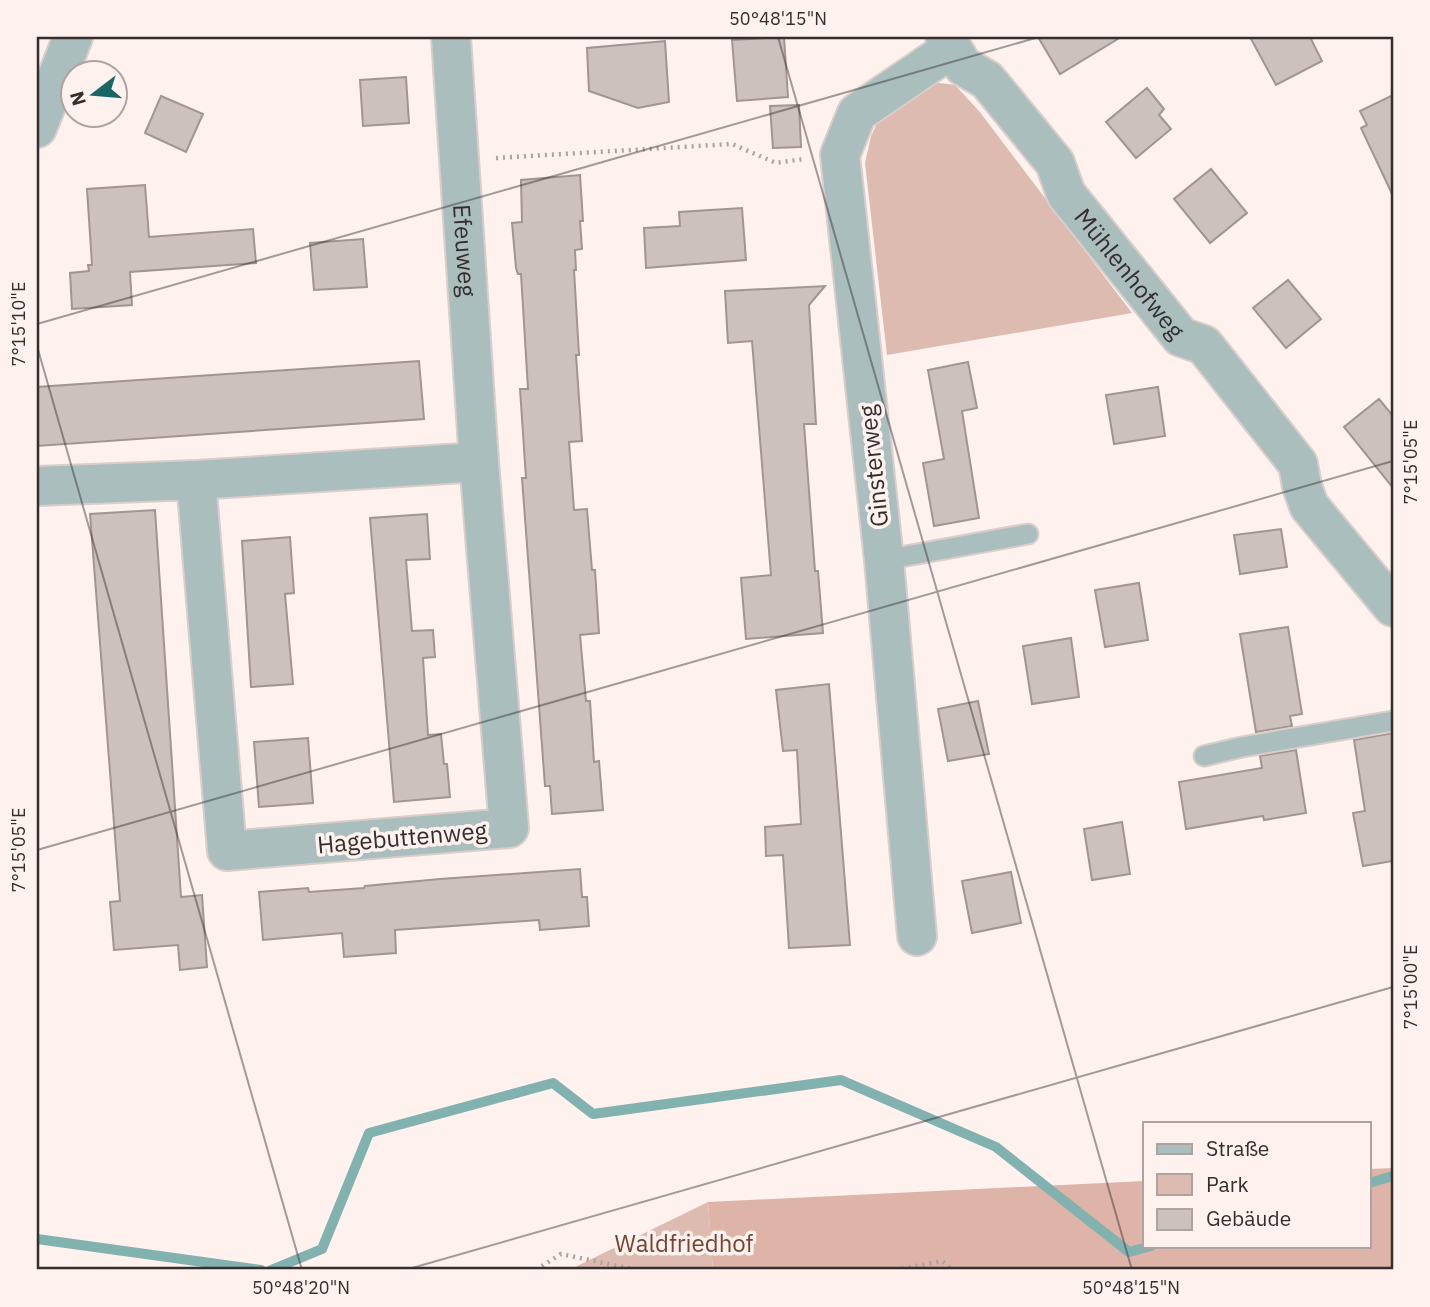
<svg xmlns="http://www.w3.org/2000/svg" width="1430" height="1307" viewBox="0 0 1430 1307" font-family="'IBM Plex Sans',sans-serif">
<rect width="100%" height="100%" fill="#fef1ee"/>
<path fill="#debbb0" d="M 931,82 L 955,85 L 979,111 L 1132,313 L 887,355 L 865,163 L 871,136 L 883,111 Z
M 708,1202 L 713,1270 L 569,1270 Z"/>
<path fill="#ddb4a7" d="M 1393,1168 L 1393,1270 L 713,1270 L 708,1202 L 1145,1181 L 1145,1246 L 1369,1246 L 1369,1169 Z"/>
<g fill="none" stroke-linecap="round" stroke-linejoin="round">
<path stroke="#81b2af" stroke-width="10" d="M 1369,1183 L 1393,1176
M 37,1239 L 261,1270
M 271,1270 L 322,1249 L 369,1133 L 553,1083 L 593,1114 L 841,1080 L 996,1147 L 1129,1252 L 1151,1246"/>
</g>
<path fill="#cdc1bd" stroke="#a19592" stroke-width="2" d="M 784,37 L 788,97 L 737,101 L 732,40 Z
M 1038,37 L 1121,37 L 1060,74 Z
M 1250,37 L 1310,37 L 1322,61 L 1276,85 Z
M 665,41 L 669,102 L 638,108 L 589,91 L 587,48 Z
M 406,77 L 409,123 L 363,126 L 360,80 Z
M 1147,88 L 1164,109 L 1159,115 L 1171,129 L 1136,158 L 1106,122 Z
M 1393,95 L 1393,196 L 1361,128 L 1367,125 L 1360,111 Z
M 161,96 L 203,114 L 186,152 L 145,133 Z
M 799,105 L 801,147 L 773,148 L 770,106 Z
M 1211,169 L 1247,213 L 1210,243 L 1174,199 Z
M 580,175 L 583,221 L 580,221 L 582,249 L 575,250 L 576,270 L 574,270 L 579,355 L 576,355 L 582,441 L 569,442 L 574,510 L 587,509 L 592,570 L 595,570 L 599,633 L 580,635 L 586,701 L 590,701 L 594,762 L 599,761 L 603,810 L 552,814 L 550,786 L 545,786 L 522,478 L 526,478 L 520,389 L 528,389 L 521,274 L 518,274 L 516,268 L 512,223 L 522,222 L 521,180 Z
M 145,185 L 149,237 L 253,229 L 256,263 L 130,272 L 132,305 L 72,309 L 70,273 L 89,271 L 88,265 L 92,265 L 87,189 Z
M 742,208 L 746,260 L 646,268 L 644,228 L 680,226 L 679,212 Z
M 363,239 L 367,287 L 314,290 L 310,243 Z
M 1288,280 L 1321,319 L 1286,348 L 1253,308 Z
M 825,286 L 809,305 L 816,424 L 804,424 L 815,571 L 818,571 L 823,633 L 746,639 L 741,578 L 771,575 L 752,341 L 728,343 L 725,291 Z
M 419,361 L 424,419 L 37,446 L 37,387 Z
M 968,362 L 977,408 L 962,411 L 979,518 L 934,526 L 923,463 L 944,459 L 928,370 Z
M 1158,387 L 1165,436 L 1114,444 L 1106,395 Z
M 1379,399 L 1393,416 L 1393,488 L 1344,427 Z
M 155,510 L 181,897 L 202,895 L 207,967 L 180,970 L 178,945 L 114,950 L 110,902 L 120,901 L 90,514 Z
M 427,514 L 430,559 L 406,560 L 412,631 L 433,630 L 435,657 L 423,658 L 428,735 L 441,734 L 444,764 L 447,764 L 450,797 L 394,802 L 370,518 Z
M 1281,529 L 1287,567 L 1240,574 L 1234,535 Z
M 290,537 L 294,593 L 285,594 L 293,684 L 251,687 L 242,541 Z
M 1139,583 L 1148,640 L 1105,647 L 1095,590 Z
M 1288,627 L 1302,714 L 1290,716 L 1292,726 L 1256,732 L 1240,634 Z
M 1071,638 L 1079,697 L 1032,704 L 1023,646 Z
M 829,684 L 850,945 L 789,948 L 783,855 L 766,856 L 765,827 L 801,824 L 797,750 L 783,751 L 776,690 Z
M 978,701 L 989,754 L 948,761 L 938,709 Z
M 1393,733 L 1393,861 L 1363,866 L 1353,813 L 1365,811 L 1354,740 Z
M 308,738 L 313,803 L 259,807 L 254,742 Z
M 1296,750 L 1306,813 L 1264,820 L 1263,816 L 1186,829 L 1179,782 L 1262,768 L 1260,756 Z
M 1122,822 L 1130,874 L 1092,880 L 1084,829 Z
M 580,869 L 582,897 L 587,897 L 589,926 L 540,930 L 539,920 L 395,930 L 396,953 L 344,957 L 342,933 L 263,940 L 259,892 L 308,888 L 309,892 L 364,888 L 365,886 L 440,879 Z
M 1011,872 L 1021,923 L 972,933 L 962,881 Z"/>
<g fill="none" stroke-linecap="round" stroke-linejoin="round">
<g stroke="#dacecb" stroke-width="23">
<path id="service" d="M 884,560 L 1028,534
M 1204,756 L 1242,747 L 1393,721"/>
</g>
<g stroke="#dacecb" stroke-width="42">
<g id="minor">
<path id="s1" d="M 451,37 L 479,462"/>
<path id="s2" d="M 945,37 L 963,66 L 987,80 L 1055,163 L 1066,194 L 1181,337 L 1204,345 L 1298,464 L 1302,486 L 1309,506 L 1393,607"/>
<path d="M 37,486 L 196,480 L 479,462 L 509,828 L 227,851 L 196,480"/>
<path d="M 917,936 L 884,560 L 840,155 L 857,113 L 951,49"/>
</g>
</g>
<g stroke="#dacecb" stroke-width="42">
<path id="tertiary" d="M 37,128 L 73,37"/>
</g>
<path stroke="#aba29f" stroke-width="4.5" stroke-dasharray="2 5" stroke-linecap="butt" d="M 496,158 L 732,144 L 776,163 L 804,159
M 536,1270 L 561,1254 L 637,1270
M 895,1270 L 942,1261 L 952,1270"/>
<use href="#service" stroke="#a9bebd" stroke-width="19"/>
<use href="#minor" stroke="#a9bebd" stroke-width="38"/>
<use href="#tertiary" stroke="#a9bebd" stroke-width="38"/>
</g>
<path fill="none" stroke="#342f2e" stroke-width="2" stroke-opacity="0.45" d="M 778,37 L 1132,1270M 37,324 L 1039,37M 37,346 L 302,1270M 37,850 L 1393,461M 405,1270 L 1393,987"/>
<g text-anchor="middle" dominant-baseline="central" stroke-width="7" stroke-linejoin="round" paint-order="stroke">
<g font-size="24" fill="#342f2e" stroke="#fef1ee">
<text stroke="none"><textPath href="#s1" startOffset="214">Efeuweg</textPath></text>
<text stroke="none"><textPath href="#s2" startOffset="304">Mühlenhofweg</textPath></text>
<text transform="translate(873 466) rotate(-96)">Ginsterweg</text>
<text transform="translate(402 837) rotate(-5)">Hagebuttenweg</text>
</g>
<g font-size="24" fill="#7a4232" stroke="#fef1ee">
<text x="684" y="1243">Waldfriedhof</text>
</g>
</g>
<rect width="1430" height="1307" fill="none" stroke="#fef1ee" stroke-width="77"/>
<rect x="1143" y="1122" width="228" height="126" fill="#fef1ee" stroke="#ada3a1" stroke-width="2"/>
<rect x="1157" y="1144" width="35" height="10" fill="#a9bebd" stroke="#ada3a1" stroke-width="2"/>
<text x="1206" y="1156" font-size="21" fill="#342f2e">Straße</text>
<rect x="1157" y="1174" width="35" height="21" fill="#debbb0" stroke="#ada3a1" stroke-width="2"/>
<text x="1206" y="1192" font-size="21" fill="#342f2e">Park</text>
<rect x="1157" y="1209" width="35" height="21" fill="#cdc1bd" stroke="#ada3a1" stroke-width="2"/>
<text x="1206" y="1226" font-size="21" fill="#342f2e">Gebäude</text>
<g transform="translate(94 94) rotate(254)"><circle r="33" fill="#fef1ee" stroke="#ada3a1" stroke-width="2"/>
<path d="M0-5L12 26L0 18L-12 26Z" fill="#196765"/>
<text y="-10" font-size="19" font-weight="bold" text-anchor="middle" fill="#342f2e">N</text>
</g>
<rect x="38" y="38" width="1354" height="1230" fill="none" stroke="#342f2e" stroke-width="2.5"/>
<g font-size="18" text-anchor="middle" fill="#342f2e">
<text x="778" y="25">50°48'15"N</text>
<text transform="translate(19 324) rotate(-90)" y="6">7°15'10"E</text>
<text transform="translate(1411 462) rotate(-90)" y="6">7°15'05"E</text>
<text transform="translate(19 850) rotate(-90)" y="6">7°15'05"E</text>
<text transform="translate(1411 987) rotate(-90)" y="6">7°15'00"E</text>
<text x="301" y="1294">50°48'20"N</text>
<text x="1131" y="1294">50°48'15"N</text>
</g>
</svg>
